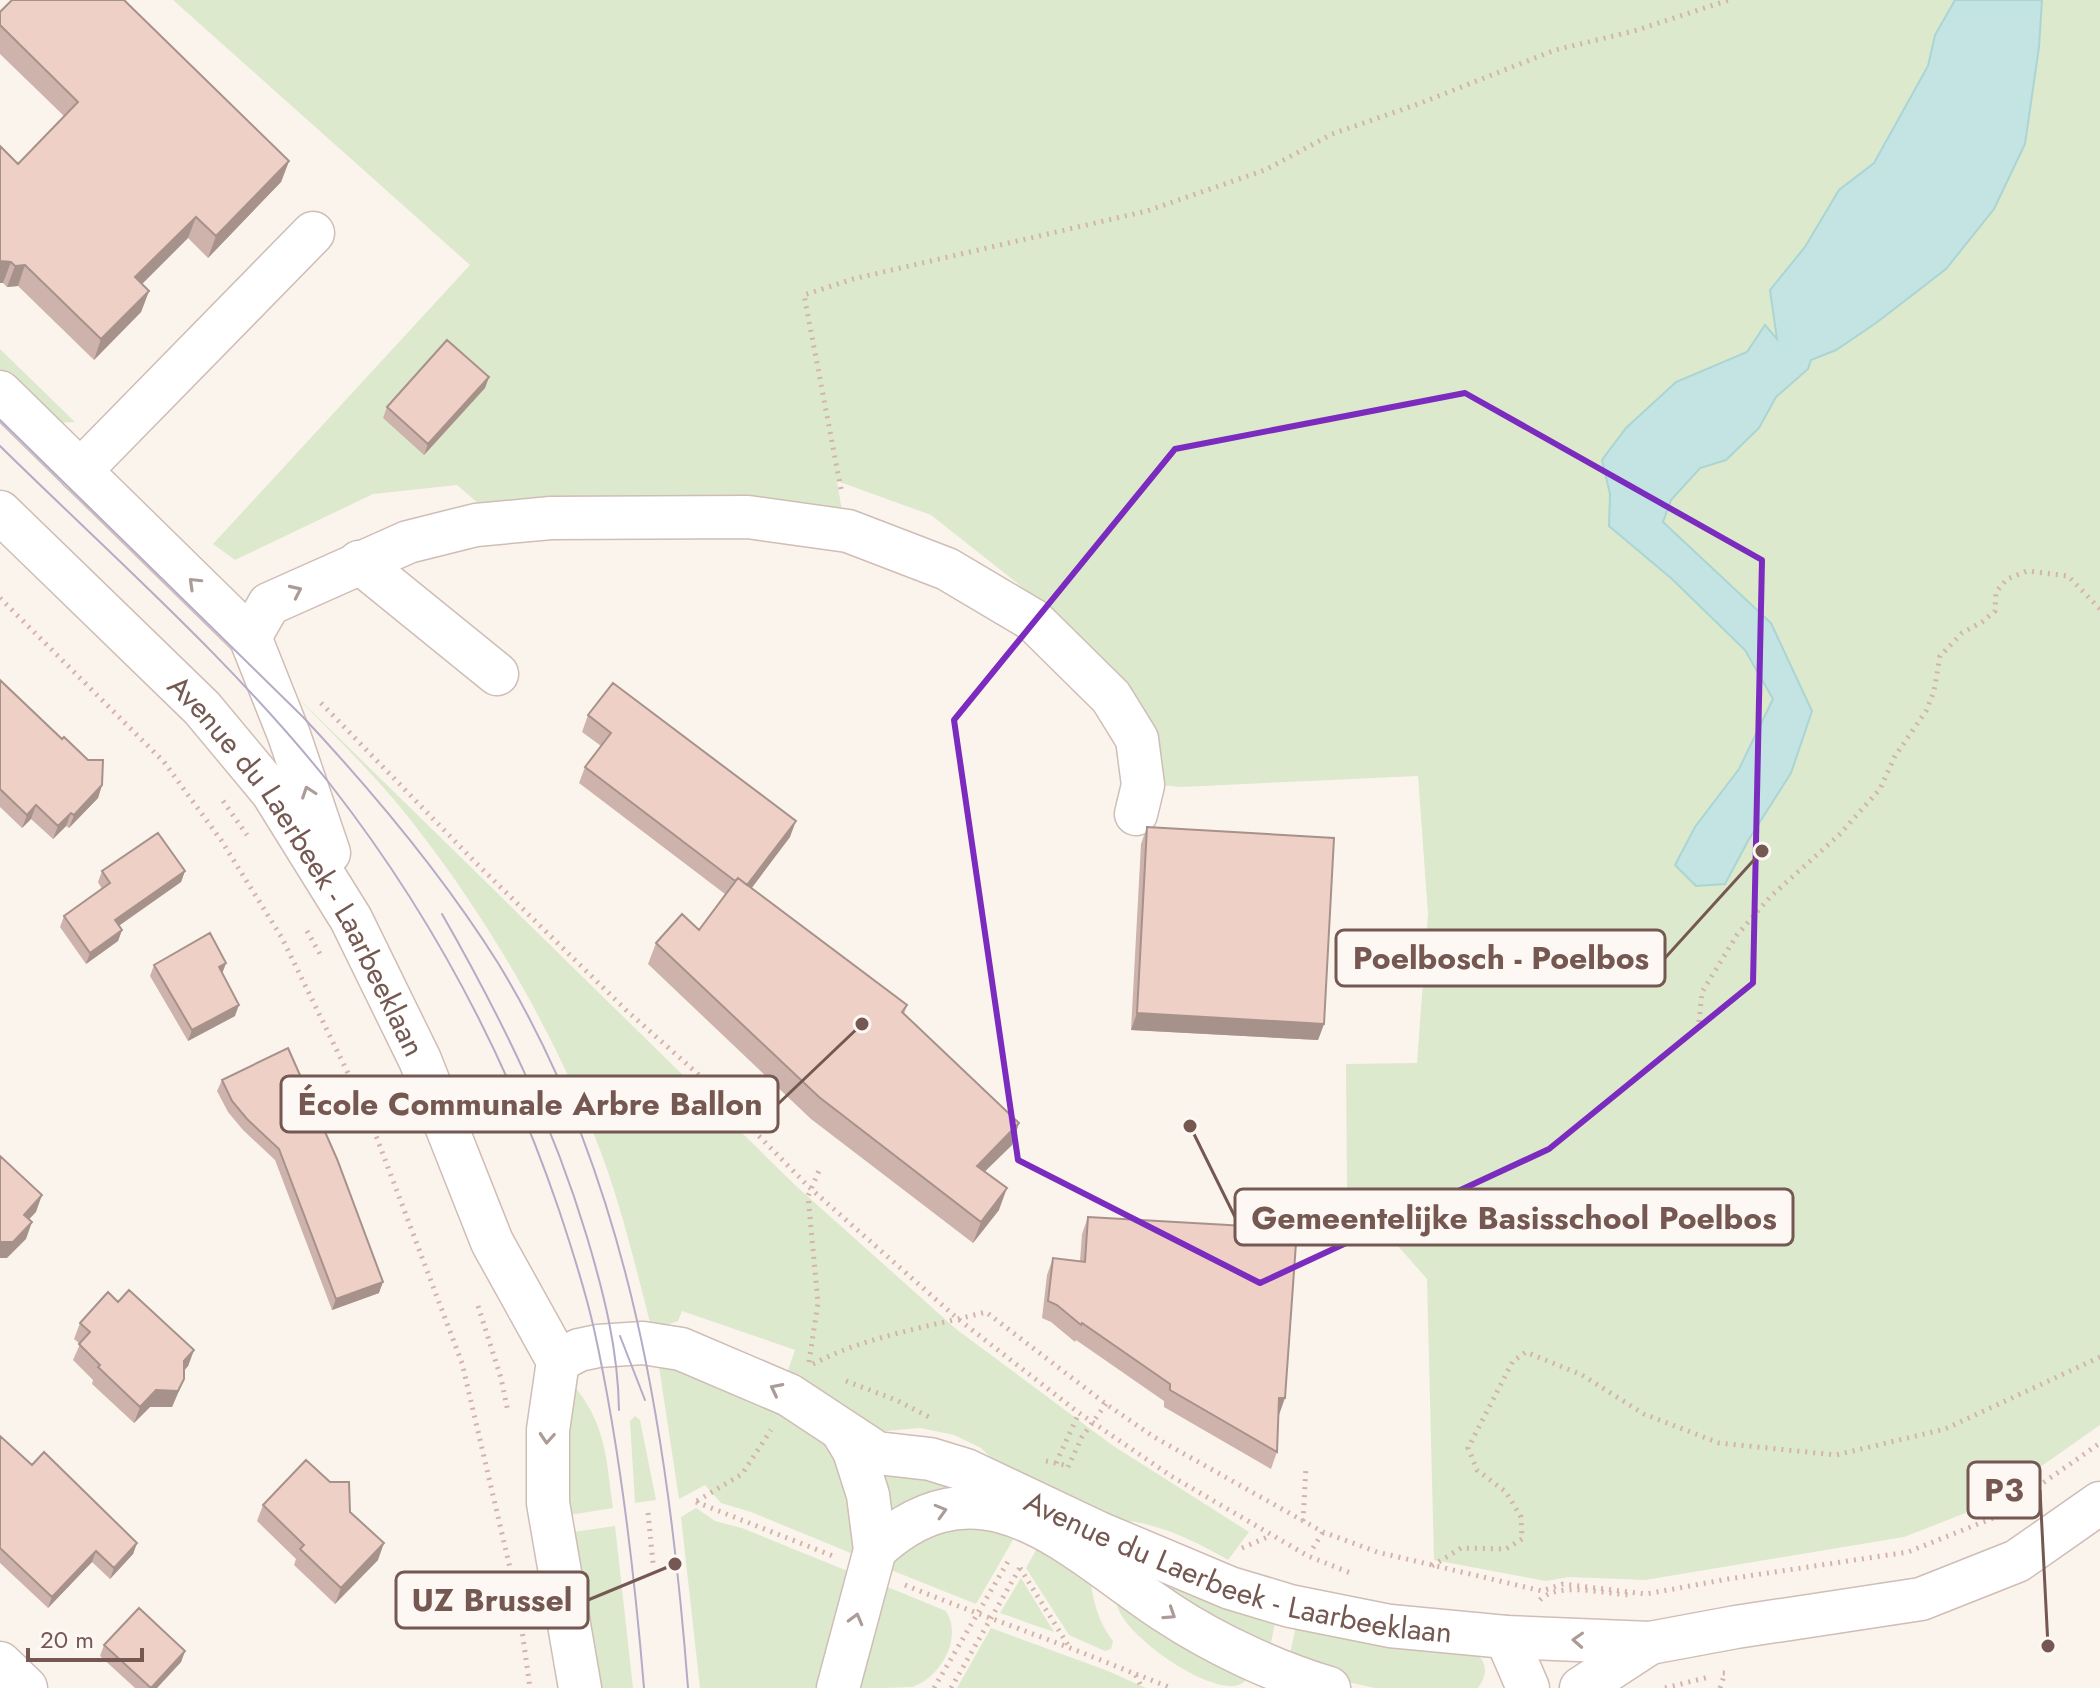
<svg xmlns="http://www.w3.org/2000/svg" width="2100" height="1688" viewBox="0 0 2100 1688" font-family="Jost,sans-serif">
<rect width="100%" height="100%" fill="#fbf4ed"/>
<path fill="#dce9cc" d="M 173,0 L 2100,0 L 2100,1425 L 1986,1505 L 1904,1537 L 1645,1580 L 1569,1577 L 1546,1581 L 1434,1560 L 1427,1279 L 1347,1188 L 1346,1064 L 1417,1063 L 1428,914 L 1418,776 L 1181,787 L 1124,782 L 1123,742 L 1050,609 L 931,515 L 837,481 L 842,511 L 486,510 L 457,485 L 373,494 L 235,560 L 213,544 L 470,265 Z
M 0,349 L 75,422 L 48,423 L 0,377 Z
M 288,688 L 795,1185 L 956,1329 L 1112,1445 L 1249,1532 L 1228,1560 C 1192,1539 1148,1518 1106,1520 L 1000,1467 L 981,1448 L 954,1435 L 920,1428 L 885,1431 L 882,1438 L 786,1376 L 795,1350 L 682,1311 L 678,1321 L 652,1330 C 635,1265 620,1199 595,1137 C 547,1019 481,907 401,808 C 366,766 326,727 288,688 Z
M 658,1360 L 700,1372 L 815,1432 L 833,1455 L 847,1485 L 855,1538 L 853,1554 L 751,1512 L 721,1503 L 705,1485 L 679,1499 Z
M 575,1387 C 607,1427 606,1460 613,1508 L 563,1516 L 560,1492 Z
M 635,1416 L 640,1420 L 656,1500 L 635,1503 L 630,1421 Z
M 881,1470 L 962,1484 L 892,1513 Z
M 696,1508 L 715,1521 L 742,1528 L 850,1572 L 822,1688 L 700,1688 L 681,1517 Z
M 964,1522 L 1017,1533 L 976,1604 L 886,1568 L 909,1547 Z
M 615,1526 L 633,1688 L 592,1688 L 566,1533 Z
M 1040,1543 L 1090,1572 C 1092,1598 1097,1620 1113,1641 L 1111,1649 L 1105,1651 L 1069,1635 L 1026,1568 Z
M 1114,1555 L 1277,1614 L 1269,1652 Z
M 1021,1578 L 1054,1632 L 1000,1613 Z
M 878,1583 L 946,1611 C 963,1638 941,1677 912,1687 C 895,1688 868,1688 850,1688 Z
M 1114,1593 L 1253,1672 C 1248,1678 1243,1685 1234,1686 C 1201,1688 1138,1643 1122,1616 C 1117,1609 1116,1601 1114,1593 Z
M 1297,1620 L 1473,1651 C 1488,1662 1488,1674 1478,1688 L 1375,1688 L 1348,1682 L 1289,1660 Z
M 991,1628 L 1108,1671 L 1146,1688 L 957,1688 Z"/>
<path fill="#c3e4e3" stroke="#aad5d4" stroke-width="2" d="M 1955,0 L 2042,0 L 2039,47 L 2025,144 L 1994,209 L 1946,269 L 1876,323 L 1836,350 L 1811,360 L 1808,369 L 1776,397 L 1759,428 L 1726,460 L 1700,468 L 1671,500 L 1663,522 L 1771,623 L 1812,711 L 1791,773 L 1749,839 L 1725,884 L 1696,886 L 1675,865 L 1695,827 L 1739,769 L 1773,699 L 1745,650 L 1672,579 L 1609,526 L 1610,494 L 1602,460 L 1626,428 L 1676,382 L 1747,352 L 1765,325 L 1777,339 L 1770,290 L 1805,247 L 1839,190 L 1874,163 L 1928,66 L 1935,35 Z"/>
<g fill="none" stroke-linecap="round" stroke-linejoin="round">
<g stroke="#cfbdb6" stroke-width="45">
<g id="minor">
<path d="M 0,392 L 250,637 L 289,735 L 329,853"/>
<path d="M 80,471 L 313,233"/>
<path id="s1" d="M 0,512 L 202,708 L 272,792 L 351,919 L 420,1060 L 492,1242 L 558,1361 L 548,1430 L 548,1503 L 580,1688"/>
<path d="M 359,562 L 497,674"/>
<path d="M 250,637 L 269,604 L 408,542 L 476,525 L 551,518 L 748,517 L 848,531 L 947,569 L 1033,620 L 1111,697 L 1137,739 L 1143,785 L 1136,814"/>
<path id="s2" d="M 558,1361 L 579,1350 L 598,1346 L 643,1343 L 681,1349 L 789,1395 L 877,1453 L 930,1459 L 966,1470 L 1099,1533 L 1230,1588 L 1290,1606 L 1390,1626 L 1506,1637 L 1650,1643 L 1736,1627 L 1921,1599 L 2017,1561 L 2100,1503"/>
<path d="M 875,1550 C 984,1449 1074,1552 1168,1613 C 1215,1644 1275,1672 1329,1688"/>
<path d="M 1506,1637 L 1528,1688"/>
<path d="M 0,1663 L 26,1688"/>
<path d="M 838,1688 L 875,1550 L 868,1495 L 854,1451 L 842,1431"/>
<path d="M 1581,1688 L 1650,1643"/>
</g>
</g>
<path stroke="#d4b3aa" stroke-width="5" stroke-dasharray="2 6" stroke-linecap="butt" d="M 841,489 L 804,295 L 853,279 L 1147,211 L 1265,170 L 1332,134 L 1421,103 L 1555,50 L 1634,31 L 1729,0
M 0,598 L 164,762 L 221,840 L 282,938 L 367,1112 L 462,1363 L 518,1602 L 530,1688
M 321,703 L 476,863 L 626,1010 L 698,1074 L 810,1188 L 958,1319 L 1079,1413 L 1171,1476 L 1308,1556 L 1353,1574
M 223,801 L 247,835
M 307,931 L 320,954
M 1699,1022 L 1702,992 L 1737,935 L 1770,897 L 1839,835 L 1880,789 L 1895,756 L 1926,711 L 1934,691 L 1940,656 L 1962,633 L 1982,622 L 1995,611 L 1996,592 L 2007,579 L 2027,571 L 2068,576 L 2100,609
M 478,1306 L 501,1378 L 508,1412
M 809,1362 L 818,1303 L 808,1196 L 821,1166
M 813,1364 C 866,1336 929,1327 986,1312 L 1106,1404 L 1154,1437 L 1323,1532 L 1377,1552 L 1542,1591 L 1563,1584 L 1646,1594 L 1728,1579 L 1908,1552 L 1993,1518 L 2100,1443
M 846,1381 L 896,1400 L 929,1417
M 1046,1461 L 1069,1466
M 1056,1463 L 1079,1413
M 1068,1467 L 1082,1437 L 1106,1404
M 697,1501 L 742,1474 L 771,1430
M 696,1502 L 833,1556
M 648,1513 L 653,1563
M 1303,1521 L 1306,1466
M 1242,1548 L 1270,1536
M 1313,1548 L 1323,1532
M 1432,1566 L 1461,1548 L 1506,1549 L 1522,1539 L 1521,1517 L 1506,1492 L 1477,1470 L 1468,1448 L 1513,1361 L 1526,1352 L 1582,1375 L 1644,1414 L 1719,1443 L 1836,1455 L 1945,1429 L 2100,1357
M 1020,1568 L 1068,1645
M 905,1585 C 981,1616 1059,1642 1135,1674 L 1142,1688
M 1540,1600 C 1558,1581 1605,1594 1630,1595
M 1136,1674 L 1171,1688
M 934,1688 L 1010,1558
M 951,1688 L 1022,1564
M 1665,1688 L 1709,1677
M 1720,1688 L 1725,1673 L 1722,1673"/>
<use href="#minor" stroke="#fff" stroke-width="42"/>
<path stroke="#b5abc6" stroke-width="2" d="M 0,420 L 303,717 C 375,794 442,874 498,963 C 630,1179 669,1440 688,1688
M 0,446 C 112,556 232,661 330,784 C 430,912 507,1057 559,1210 C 572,1249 585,1289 594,1329 C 620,1447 634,1568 644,1688
M 442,914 C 502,1019 552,1121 587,1237 C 604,1294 618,1349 619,1410
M 620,1336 L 645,1400"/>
</g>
<path fill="#cdb3ab" d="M 0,12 L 289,161 L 281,182 L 208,258 L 188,238 L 142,284 L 149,291 L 141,312 L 94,360 L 18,286 L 7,287 L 3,283 L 18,164 L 64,116 L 0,54 Z
M 489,377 L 485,388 L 424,455 L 383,418 L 387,407 Z
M 0,680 L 102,785 L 98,798 L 69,828 L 66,826 L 53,839 L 31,819 L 22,828 L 0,807 Z
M 588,715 L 790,837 L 751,888 L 907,1005 L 904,1014 L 1019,1123 L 1012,1145 L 984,1172 L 999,1210 L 973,1243 L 811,1119 L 648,964 L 656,943 L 699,930 L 725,894 L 579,783 L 585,767 L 601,746 L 582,732 Z
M 1147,827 L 1324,1024 L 1318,1040 L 1131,1030 L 1141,844 Z
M 102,871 L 185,871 L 181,882 L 119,926 L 122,930 L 118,941 L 86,964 L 60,927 L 64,916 L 102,889 L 98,882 Z
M 226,963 L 222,973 L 235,1016 L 188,1041 L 150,976 L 154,965 Z
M 288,1048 L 379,1293 L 332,1310 L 275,1160 L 243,1130 L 228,1112 L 217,1091 L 222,1080 Z
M 1088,1217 L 1279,1415 L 1277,1452 L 1271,1469 L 1164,1407 L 1164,1401 L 1076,1340 L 1075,1342 L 1051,1322 L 1042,1318 L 1047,1275 L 1053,1258 L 1080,1261 L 1082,1234 Z
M 118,1302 L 194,1350 L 188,1366 L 184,1371 L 184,1379 L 172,1407 L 150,1407 L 134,1423 L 92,1384 L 93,1380 L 73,1360 L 80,1344 L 74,1339 L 80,1323 Z
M 0,1436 L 32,1465 L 137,1543 L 133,1554 L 110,1579 L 92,1562 L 48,1608 L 0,1563 Z
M 263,1505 L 350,1512 L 378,1560 L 335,1604 L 294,1565 L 296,1559 L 257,1521 Z
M 104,1645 L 185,1651 L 181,1662 L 157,1688 L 135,1688 L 100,1656 Z"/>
<path fill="#a7928b" d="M 289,161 L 281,182 L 208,258 L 216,236 Z
M 196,217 L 188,238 L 127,299 L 135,277 Z
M 0,261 L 11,262 L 3,283 L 0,283 Z
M 25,265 L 18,286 L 7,287 L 15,266 Z
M 149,291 L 141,312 L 94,360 L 101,339 Z
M 489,377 L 485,388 L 424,455 L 428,444 Z
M 102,785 L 98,798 L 69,828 L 74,815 Z
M 36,805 L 31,819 L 22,828 L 27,815 Z
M 71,813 L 66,826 L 53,839 L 58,826 Z
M 796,821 L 790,837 L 739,905 L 745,889 Z
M 185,871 L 181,882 L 111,931 L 115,920 Z
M 122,930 L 118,941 L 86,964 L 90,953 Z
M 226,963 L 222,974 L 219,967 Z
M 239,1005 L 235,1016 L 188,1041 L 192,1030 Z
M 1137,1013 L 1324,1024 L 1318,1040 L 1131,1030 Z
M 1019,1123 L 1012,1145 L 969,1187 L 977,1166 Z
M 1007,1188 L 999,1210 L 973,1243 L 981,1222 Z
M 42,1195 L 36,1212 L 18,1231 L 24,1215 Z
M 32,1222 L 26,1239 L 7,1258 L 0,1258 L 0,1242 Z
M 383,1282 L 379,1293 L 332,1310 L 336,1299 Z
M 194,1350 L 188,1366 L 178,1377 L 184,1361 Z
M 184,1379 L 172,1407 L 150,1407 L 134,1423 L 140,1407 L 156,1390 Z
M 1279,1398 L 1285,1398 L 1279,1415 L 1273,1415 Z
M 137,1543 L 133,1554 L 110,1579 L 114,1568 Z
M 384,1543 L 378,1560 L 335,1604 L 341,1588 Z
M 96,1551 L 92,1562 L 48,1608 L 52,1597 Z
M 185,1651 L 181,1662 L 157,1688 L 151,1688 Z"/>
<path fill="#eed0c7" stroke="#a7928b" stroke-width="2" d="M 12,0 L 124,0 L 289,161 L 216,236 L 196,217 L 135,277 L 149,291 L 101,339 L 25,265 L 15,266 L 11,262 L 0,261 L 0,146 L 18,164 L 78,102 L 0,25 L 0,12 Z
M 447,340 L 489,377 L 428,444 L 387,407 Z
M 0,680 L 62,739 L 64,737 L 88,760 L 103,760 L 102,785 L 74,815 L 71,813 L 58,826 L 36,805 L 27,815 L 0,789 Z
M 613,683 L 796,821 L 747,885 L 738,878 L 735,881 L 585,767 L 611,733 L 588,715 Z
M 1147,827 L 1334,838 L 1324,1024 L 1137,1013 Z
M 158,833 L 185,871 L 115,920 L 122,930 L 90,953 L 64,916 L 110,883 L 102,871 Z
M 738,878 L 907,1005 L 902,1012 L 1019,1123 L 977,1166 L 1007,1188 L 981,1222 L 819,1097 L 656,943 L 682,914 L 699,930 Z
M 210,933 L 226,963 L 219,967 L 239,1005 L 192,1030 L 154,965 Z
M 288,1048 L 337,1159 L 383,1282 L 336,1299 L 279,1149 L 247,1119 L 232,1101 L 222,1080 Z
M 0,1156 L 42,1195 L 24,1215 L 32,1222 L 13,1242 L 0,1242 Z
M 1088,1217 L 1297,1229 L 1285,1398 L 1279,1398 L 1277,1452 L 1170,1390 L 1170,1384 L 1082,1323 L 1081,1325 L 1057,1305 L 1048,1301 L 1053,1258 L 1085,1262 Z
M 129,1290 L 194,1350 L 184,1361 L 184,1379 L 178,1391 L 156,1390 L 140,1407 L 98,1367 L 100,1365 L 79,1344 L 90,1332 L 80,1323 L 108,1292 L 118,1302 Z
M 0,1436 L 32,1465 L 44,1452 L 137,1543 L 114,1568 L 96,1551 L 52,1597 L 0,1548 Z
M 306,1460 L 330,1482 L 349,1482 L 350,1512 L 384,1543 L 341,1588 L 300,1549 L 304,1545 L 263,1505 Z
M 139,1608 L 185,1651 L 151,1688 L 104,1645 Z"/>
<defs><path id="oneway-chevron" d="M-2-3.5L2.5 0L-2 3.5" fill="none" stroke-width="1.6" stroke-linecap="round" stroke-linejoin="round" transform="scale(2)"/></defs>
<g stroke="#ac9b97">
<use href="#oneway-chevron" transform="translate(194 583) rotate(-136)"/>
<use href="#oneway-chevron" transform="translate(296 591) rotate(-25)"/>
<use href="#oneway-chevron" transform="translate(308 792) rotate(-109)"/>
<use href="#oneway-chevron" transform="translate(776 1389) rotate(-153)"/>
<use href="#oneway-chevron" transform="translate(547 1438) rotate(94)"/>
<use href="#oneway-chevron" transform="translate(941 1511) rotate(-16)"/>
<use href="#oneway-chevron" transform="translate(1170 1614) rotate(33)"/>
<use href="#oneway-chevron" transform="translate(856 1619) rotate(-75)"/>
<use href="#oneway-chevron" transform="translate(1578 1640) rotate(-177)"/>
</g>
<path fill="none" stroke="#7b2cbf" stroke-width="6" stroke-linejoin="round" d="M 1465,393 L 1762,560 L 1753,983 L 1549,1149 L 1260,1283 L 1018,1160 L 954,720 L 1175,449 Z"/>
<g text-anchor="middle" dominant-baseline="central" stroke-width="6" stroke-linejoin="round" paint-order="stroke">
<g font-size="30" fill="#755851" stroke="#fef8f4">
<text stroke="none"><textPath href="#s1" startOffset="466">Avenue du Laerbeek - Laarbeeklaan</textPath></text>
<text stroke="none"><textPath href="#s2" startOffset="732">Avenue du Laerbeek - Laarbeeklaan</textPath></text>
</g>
</g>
<path fill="none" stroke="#755851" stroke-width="3" d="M1762 851L1665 958M862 1024L778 1104M1190 1126L1235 1217M2048 1646L2040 1490M675 1564L588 1600"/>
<g fill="#755851" stroke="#fef8f4" stroke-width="3">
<circle cx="1762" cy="851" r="8"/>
<circle cx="862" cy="1024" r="8"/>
<circle cx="1190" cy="1126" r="8"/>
<circle cx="2048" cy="1646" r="8"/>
<circle cx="675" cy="1564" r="8"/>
</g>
<g fill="#fef8f4" stroke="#755851" stroke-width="3">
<rect x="1336" y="930" width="329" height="56" rx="8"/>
<rect x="281" y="1076" width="497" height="56" rx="8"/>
<rect x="1235" y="1189" width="558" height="56" rx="8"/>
<rect x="1968" y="1462" width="72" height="56" rx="8"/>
<rect x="396" y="1572" width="192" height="56" rx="8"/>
</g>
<g font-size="32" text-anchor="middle" font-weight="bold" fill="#755851">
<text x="1501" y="969">Poelbosch - Poelbos</text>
<text x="530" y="1115">École Communale Arbre Ballon</text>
<text x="1514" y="1229">Gemeentelijke Basisschool Poelbos</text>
<text x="2004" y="1501">P3</text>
<text x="492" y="1611">UZ Brussel</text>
</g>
<path d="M28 1648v12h114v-12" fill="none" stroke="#755851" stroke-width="4"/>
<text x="40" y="1648" font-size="24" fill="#755851" stroke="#fef8f4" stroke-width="6" paint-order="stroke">20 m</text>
</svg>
